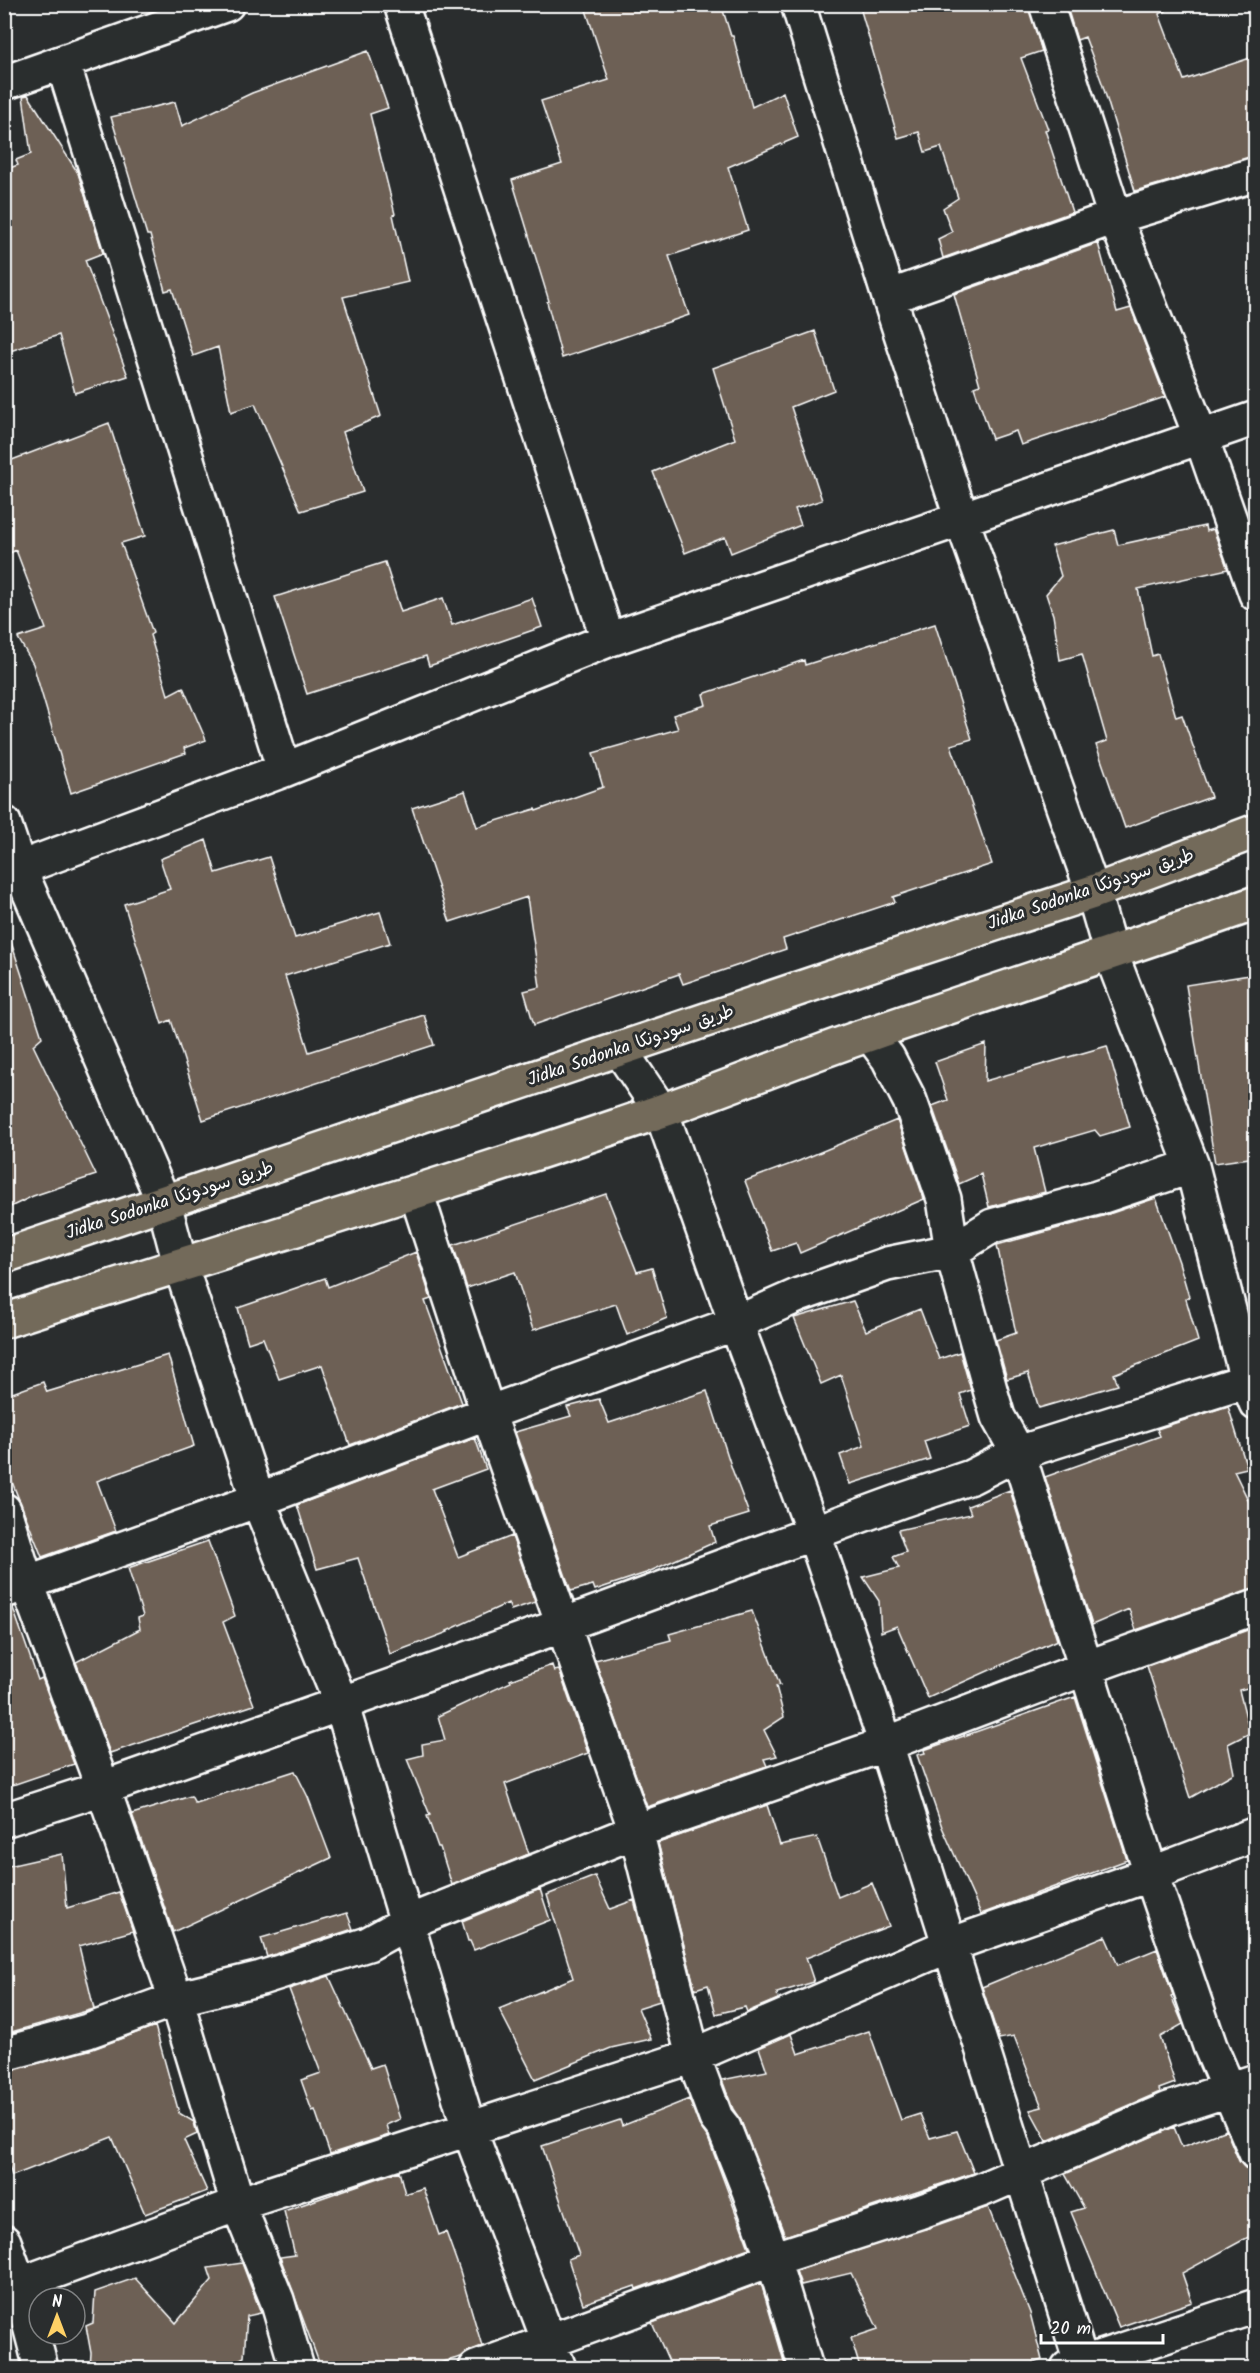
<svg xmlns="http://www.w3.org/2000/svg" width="1260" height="2373" viewBox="0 0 1260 2373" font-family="Kalam,'Playpen Sans Arabic',sans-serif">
<rect width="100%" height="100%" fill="#2a2d2e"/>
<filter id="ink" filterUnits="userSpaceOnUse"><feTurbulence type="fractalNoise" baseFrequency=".0167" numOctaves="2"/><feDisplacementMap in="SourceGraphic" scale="12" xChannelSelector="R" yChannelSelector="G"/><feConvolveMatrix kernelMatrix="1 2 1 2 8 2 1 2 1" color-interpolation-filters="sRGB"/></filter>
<g filter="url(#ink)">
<path fill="#6d6054" stroke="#fff" stroke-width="1.5" d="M 584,4 L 721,4 L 731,36 L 733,36 L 752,107 L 783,92 L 798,137 L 728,167 L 748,230 L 669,256 L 689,315 L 562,358 L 547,302 L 549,301 L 512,180 L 562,164 L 541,101 L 609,80 Z
M 859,4 L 1028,4 L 1042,51 L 1021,58 L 1048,129 L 1045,130 L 1072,212 L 943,258 L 938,239 L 952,232 L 943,208 L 958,198 L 941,147 L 925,152 L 919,132 L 898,138 Z
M 1066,4 L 1165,4 L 1166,11 L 1159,14 L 1184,80 L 1256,56 L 1256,156 L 1135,191 L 1102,83 L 1085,37 L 1077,40 Z
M 368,51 L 388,108 L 370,114 L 395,214 L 393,215 L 408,282 L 343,297 L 381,416 L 343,432 L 363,492 L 301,511 L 255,404 L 231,412 L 218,347 L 193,356 L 172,289 L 165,291 L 150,235 L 147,235 L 111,117 L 175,102 L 182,126 L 252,93 Z
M 28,95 L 78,173 L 103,253 L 85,260 L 128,376 L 75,393 L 59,335 L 4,353 L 4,170 L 18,165 L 16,160 L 31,154 L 23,96 Z
M 1098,243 L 1117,312 L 1131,308 L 1165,397 L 1021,445 L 1016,431 L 992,439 L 974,387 L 980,385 L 954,294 Z
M 815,331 L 834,390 L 791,407 L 822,500 L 795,509 L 801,525 L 731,553 L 725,537 L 685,553 L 653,472 L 735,439 L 713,368 Z
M 109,423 L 145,536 L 121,543 L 153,633 L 150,635 L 168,695 L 183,687 L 206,740 L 184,748 L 186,753 L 71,793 L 33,664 L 18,638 L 46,629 L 16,550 L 4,556 L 4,463 Z
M 1205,526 L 1206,531 L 1213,529 L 1228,569 L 1138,589 L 1152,656 L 1158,654 L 1176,717 L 1182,715 L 1211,797 L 1125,828 L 1096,745 L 1107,741 L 1082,654 L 1060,660 L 1053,615 L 1046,594 L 1061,576 L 1052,546 L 1114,530 L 1118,545 Z
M 385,562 L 401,612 L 443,598 L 452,625 L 532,598 L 542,627 L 429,666 L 426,656 L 307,694 L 275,597 Z
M 935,624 L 972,739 L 951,745 L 992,864 L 893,897 L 895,902 L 783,939 L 786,949 L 683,984 L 679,974 L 534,1025 L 524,991 L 540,987 L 527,897 L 450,922 L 412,808 L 465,791 L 477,827 L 535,809 L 536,811 L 603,787 L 593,753 L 678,729 L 673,715 L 706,705 L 703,694 L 804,660 L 805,665 Z
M 206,840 L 216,873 L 269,857 L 295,938 L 380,912 L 390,943 L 285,976 L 309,1052 L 424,1015 L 434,1045 L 203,1120 L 171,1020 L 162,1024 L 124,904 L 170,889 L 160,859 Z
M 11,942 L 42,1037 L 33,1045 L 96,1175 L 33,1196 L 4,1210 L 4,943 Z
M 1256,974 L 1256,1157 L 1215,1163 L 1186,985 Z
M 986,1044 L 985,1081 L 1107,1046 L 1130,1127 L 1100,1136 L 1095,1130 L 1034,1148 L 1045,1192 L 989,1207 L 981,1174 L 959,1184 L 932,1106 L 948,1100 L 935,1062 Z
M 897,1120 L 924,1199 L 800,1253 L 796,1243 L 772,1251 L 745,1181 L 799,1161 Z
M 606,1194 L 637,1272 L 652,1268 L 667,1318 L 627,1335 L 616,1304 L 533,1330 L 515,1272 L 467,1288 L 453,1245 Z
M 1156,1198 L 1179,1262 L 1189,1297 L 1186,1299 L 1198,1341 L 1114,1374 L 1118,1385 L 1039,1408 L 1028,1373 L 1007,1379 L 996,1340 L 1016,1333 L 997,1245 L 1103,1216 Z
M 416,1252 L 431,1299 L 425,1301 L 462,1403 L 350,1445 L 322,1365 L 279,1379 L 263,1338 L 248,1343 L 238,1308 L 325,1278 L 328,1287 Z
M 853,1301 L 866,1331 L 920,1309 L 939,1359 L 960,1352 L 971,1390 L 960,1394 L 970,1426 L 924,1441 L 930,1459 L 850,1484 L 840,1455 L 864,1446 L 841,1375 L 821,1384 L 794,1318 Z
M 168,1355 L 194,1446 L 97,1481 L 116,1531 L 42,1557 L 12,1482 L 4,1485 L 4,1396 L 43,1382 L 47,1392 Z
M 707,1391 L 732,1469 L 749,1514 L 710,1526 L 715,1542 L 646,1573 L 595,1590 L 593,1585 L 571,1591 L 515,1432 L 571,1416 L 567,1407 L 599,1399 L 609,1423 Z
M 1228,1406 L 1247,1468 L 1234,1471 L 1256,1516 L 1256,1589 L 1136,1630 L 1129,1609 L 1092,1625 L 1045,1477 L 1160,1436 L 1157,1429 Z
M 475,1438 L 486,1469 L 432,1489 L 458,1557 L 512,1536 L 535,1602 L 511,1610 L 508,1603 L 447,1631 L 448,1632 L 390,1654 L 358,1558 L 317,1569 L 297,1505 Z
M 1010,1490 L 1057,1640 L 928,1698 L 897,1626 L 881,1632 L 879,1601 L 863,1577 L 899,1568 L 893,1557 L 906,1552 L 898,1530 L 971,1514 L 968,1506 Z
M 208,1541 L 235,1616 L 223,1622 L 254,1705 L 110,1753 L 76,1662 L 140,1629 L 138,1618 L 143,1616 L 128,1568 Z
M 13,1608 L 38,1680 L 42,1678 L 74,1764 L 4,1788 L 4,1609 Z
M 752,1611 L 780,1685 L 776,1686 L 784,1717 L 764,1730 L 777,1756 L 764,1759 L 767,1766 L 647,1807 L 595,1660 L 671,1640 L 669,1634 Z
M 1256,1627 L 1256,1686 L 1239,1690 L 1250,1733 L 1228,1744 L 1234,1773 L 1190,1798 L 1147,1666 Z
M 552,1665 L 554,1671 L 559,1670 L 588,1753 L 505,1784 L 529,1854 L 452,1885 L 440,1847 L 438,1847 L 427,1816 L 430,1815 L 407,1759 L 423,1755 L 422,1744 L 445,1740 L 438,1716 L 511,1682 L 510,1680 Z
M 1075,1697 L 1127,1860 L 981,1914 L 942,1827 L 917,1755 L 925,1753 L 924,1750 Z
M 295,1771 L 308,1797 L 331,1858 L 173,1932 L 132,1814 L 191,1796 L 195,1803 Z
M 767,1805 L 780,1845 L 817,1837 L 838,1897 L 872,1883 L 889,1926 L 806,1958 L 814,1982 L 777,1993 L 778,1999 L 747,2012 L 745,2007 L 716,2014 L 708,1985 L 695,1989 L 658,1843 Z
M 62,1854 L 67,1908 L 119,1892 L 133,1931 L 79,1946 L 94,2009 L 4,2034 L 4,1867 Z
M 595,1876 L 610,1909 L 634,1900 L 660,2001 L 638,2008 L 651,2039 L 611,2048 L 535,2079 L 499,2009 L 573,1978 L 547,1895 Z
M 540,1889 L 550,1920 L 474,1950 L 470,1941 L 468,1941 L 462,1921 Z
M 347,1913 L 353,1929 L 267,1957 L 261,1938 Z
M 1105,1936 L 1118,1965 L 1157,1949 L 1173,1995 L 1171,1996 L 1183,2024 L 1160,2037 L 1175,2083 L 1159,2089 L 1160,2092 L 1047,2141 L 1030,2110 L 1042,2107 L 1014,2036 L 999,2039 L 982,1987 Z
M 329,1976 L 371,2068 L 383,2064 L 400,2119 L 386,2125 L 389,2135 L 330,2154 L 315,2110 L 312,2111 L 301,2080 L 321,2073 L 289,1989 Z
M 155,2026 L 179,2113 L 194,2122 L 197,2134 L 184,2140 L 207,2191 L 145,2214 L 112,2137 L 12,2176 L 4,2148 L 4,2072 L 93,2049 Z
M 869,2031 L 901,2120 L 920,2114 L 930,2138 L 957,2131 L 974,2173 L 785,2236 L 741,2121 L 733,2109 L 722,2080 L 767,2071 L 759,2048 L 791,2034 L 798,2054 Z
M 689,2099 L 699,2125 L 708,2138 L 749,2248 L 636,2289 L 635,2286 L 583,2304 L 568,2259 L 579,2255 L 542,2146 L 620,2120 L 622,2126 Z
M 1174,2127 L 1182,2147 L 1226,2130 L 1239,2161 L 1245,2168 L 1253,2172 L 1256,2176 L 1256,2233 L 1182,2273 L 1192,2302 L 1119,2327 L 1071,2212 L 1084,2208 L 1065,2174 Z
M 399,2171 L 405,2194 L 423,2188 L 439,2235 L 446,2232 L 460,2271 L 482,2346 L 469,2351 L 461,2357 L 422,2368 L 321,2368 L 280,2257 L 295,2255 L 284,2211 Z
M 988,2207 L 1030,2313 L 1042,2360 L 1017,2368 L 860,2368 L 851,2338 L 878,2329 L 851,2273 L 801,2285 L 796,2271 Z
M 242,2263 L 261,2313 L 247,2316 L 244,2357 L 224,2368 L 90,2368 L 91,2353 L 86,2326 L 93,2323 L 95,2292 L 135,2278 L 176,2323 L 212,2280 L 208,2268 Z
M 761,2283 L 785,2365 L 773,2368 L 672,2368 L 652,2323 Z"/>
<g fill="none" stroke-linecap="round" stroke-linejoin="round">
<g stroke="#fff" stroke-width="38">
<path id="minor" d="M 401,4 L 608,640
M 798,4 L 889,297 L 962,520 L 1093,892 L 1111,954 L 1192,1166 L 1247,1380 L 1256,1403
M 1046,4 L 1115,217 L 1201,437 L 1256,594
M 63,63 L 284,770
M 4,83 L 227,4
M 889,297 L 1115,217 L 1256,174
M 4,823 L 19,868 L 164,1203 L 180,1264 L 258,1500 L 341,1703 L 469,2129 L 559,2368
M 4,874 L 284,770 L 608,640 L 1256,418
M 870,1034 L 888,1058 L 910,1101 L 944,1199 L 952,1251 L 991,1393 L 998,1417 L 1018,1453 L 1151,1874 L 1210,2046 L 1256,2153
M 620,1050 L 661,1111 L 736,1323 L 814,1534 L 886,1744 L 1083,2368
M 416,1192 L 488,1413 L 636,1831 L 693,2056 L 716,2118 L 724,2128 L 749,2191 L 773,2259 L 806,2368
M 4,1510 L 27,1584 L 103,1788 L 176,1999 L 238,2204 L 277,2300 L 297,2368
M 4,1591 L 258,1500 L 488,1413 L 736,1323 L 799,1295 L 887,1264 L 952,1251 L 992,1226 L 1097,1198 L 1192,1166
M 4,1820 L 103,1788 L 563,1625 L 903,1500 L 971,1477 L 1018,1453 L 1256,1378
M 4,2054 L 88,2031 L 176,1999 L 261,1978 L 368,1944 L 406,1923 L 636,1831 L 886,1744 L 1086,1668 L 1256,1607
M 4,2242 L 19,2284 L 41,2368
M 4,2290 L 238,2204 L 693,2056 L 950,1945 L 1151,1874 L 1256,1834
M 476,2368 L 773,2259 L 919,2212 L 981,2190 L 1169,2109 L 1256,2081
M 1068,2368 L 1256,2306"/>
</g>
<g stroke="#fff" stroke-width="38">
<path id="major" d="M 4,1256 L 884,960 L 1093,892 L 1256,831
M 4,1321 C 223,1250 444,1186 661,1111 C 732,1086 802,1057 873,1033 C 1000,989 1128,948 1256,903"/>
</g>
<use href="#minor" stroke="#2a2d2e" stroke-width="33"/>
<use href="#major" stroke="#736b5a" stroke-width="33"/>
</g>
</g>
<g text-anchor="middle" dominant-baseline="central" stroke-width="6" stroke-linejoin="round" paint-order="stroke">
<g font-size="18" fill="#fff" stroke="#2a2d2e">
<text transform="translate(1091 890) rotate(-19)">Jidka Sodonka طريق سودونكا</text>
<text transform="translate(631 1046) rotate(-19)">Jidka Sodonka طريق سودونكا</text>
<text transform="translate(170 1201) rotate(-18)">Jidka Sodonka طريق سودونكا</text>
</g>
</g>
<rect width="1260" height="2373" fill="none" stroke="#2a2d2e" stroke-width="24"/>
<rect x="12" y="12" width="1236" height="2349" fill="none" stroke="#fff" stroke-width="2" filter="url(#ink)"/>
<g transform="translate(57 2316)"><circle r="28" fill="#2a2d2e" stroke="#7f8182" stroke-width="1.5"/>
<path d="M0-4.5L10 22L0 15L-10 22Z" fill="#ffd166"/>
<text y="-9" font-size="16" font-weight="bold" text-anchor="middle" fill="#ffffff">N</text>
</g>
<path d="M1041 2334v9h122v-9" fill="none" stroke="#ffffff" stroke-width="3"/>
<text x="1050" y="2334" font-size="18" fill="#ffffff" stroke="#2a2d2e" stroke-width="4.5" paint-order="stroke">20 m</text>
</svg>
